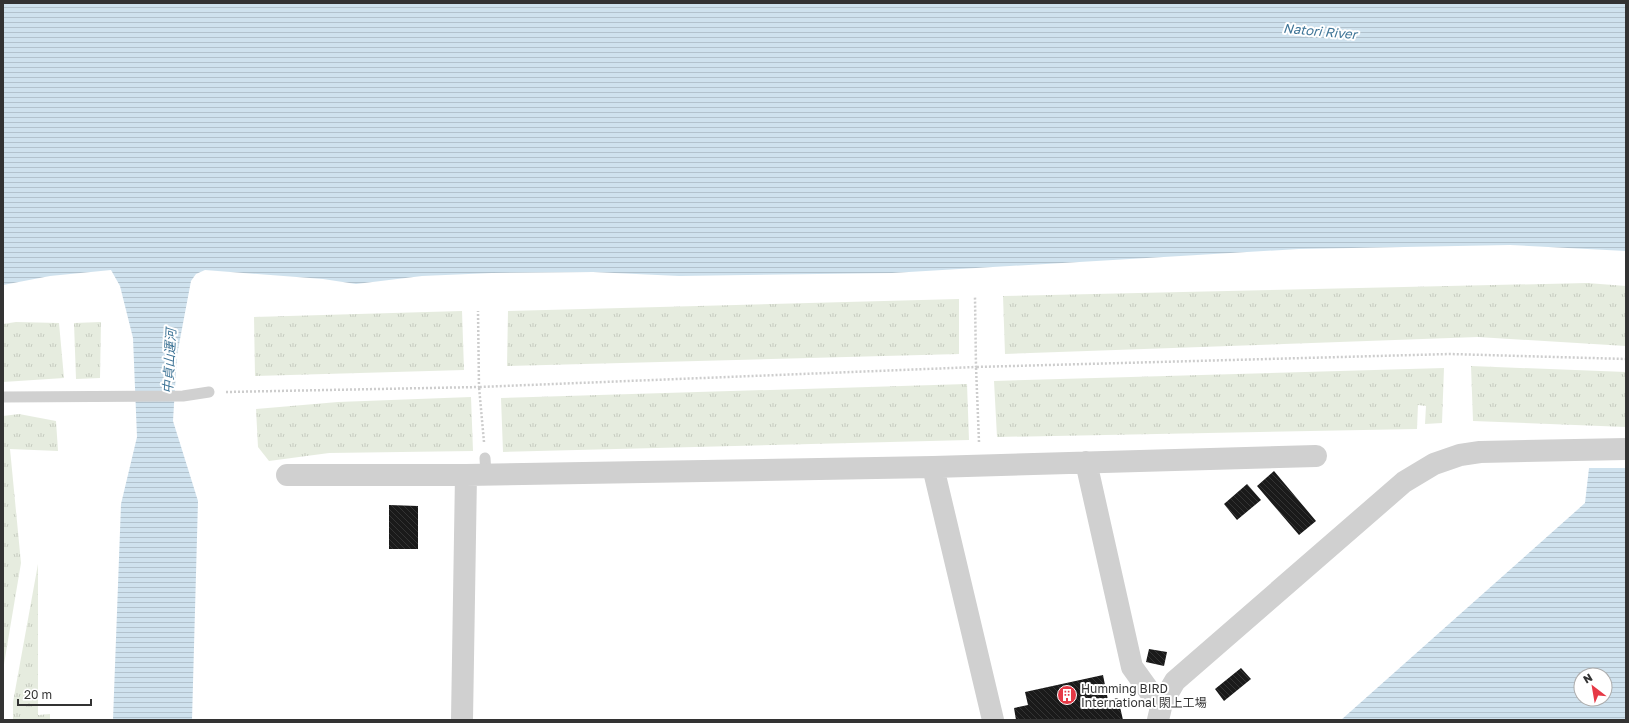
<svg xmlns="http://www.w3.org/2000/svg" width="1629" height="723" viewBox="0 0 1629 723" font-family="'Golos Text','Noto Sans JP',sans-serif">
<defs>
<pattern id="grass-tufts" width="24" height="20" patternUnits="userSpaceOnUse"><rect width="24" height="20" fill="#e6ecdf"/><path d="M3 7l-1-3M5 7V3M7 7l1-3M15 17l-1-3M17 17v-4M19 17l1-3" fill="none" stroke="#c6cbc0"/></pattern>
<pattern id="water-rules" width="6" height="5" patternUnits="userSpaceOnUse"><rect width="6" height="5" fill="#cfe2ee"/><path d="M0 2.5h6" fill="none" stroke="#b2c2cd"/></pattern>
<pattern id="building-back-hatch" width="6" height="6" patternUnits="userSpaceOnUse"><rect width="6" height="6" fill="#1a1a1a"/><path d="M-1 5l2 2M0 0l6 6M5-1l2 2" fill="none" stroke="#333"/></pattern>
</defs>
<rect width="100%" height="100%" fill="#fff"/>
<path fill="url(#grass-tufts)" d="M 1587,283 L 1626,286 L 1626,346 L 1478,337 L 1005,354 L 1003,296 Z
M 959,299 L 959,354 L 507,366 L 508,311 Z
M 462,311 L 464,370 L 255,376 L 254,317 Z
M 16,322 L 59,323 L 64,378 L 3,382 L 3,324 Z
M 101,322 L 100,378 L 76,379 L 74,323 Z
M 1471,366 L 1626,372 L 1626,427 L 1473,421 Z
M 1444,368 L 1442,423 L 1425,424 L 1426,406 L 1418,405 L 1417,429 L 997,437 L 994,381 Z
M 967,384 L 969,440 L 503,452 L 501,398 Z
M 471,397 L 473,451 L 329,453 L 269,461 L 258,447 L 256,409 L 338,402 Z
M 19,414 L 56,421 L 58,451 L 10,449 L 21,563 L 3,670 L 3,416 Z
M 38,564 L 38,715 L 50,714 L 50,720 L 13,720 L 13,702 Z"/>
<path fill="url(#water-rules)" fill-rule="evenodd" d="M 3,3 L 1626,3 L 1626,251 L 1510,245 L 1299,249 L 892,273 L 679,276 L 593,272 L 492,273 L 422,276 L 356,284 L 323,279 L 205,270 L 196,274 L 191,281 L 177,355 L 173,421 L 198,501 L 192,720 L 113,720 L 121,504 L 137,437 L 133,338 L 120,286 L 111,270 L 50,276 L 3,285 Z
M 1589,468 L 1626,468 L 1626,720 L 1341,720 L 1585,503 ZM 1581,675 L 1605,675 L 1605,699 L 1581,699 Z"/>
<path fill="url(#building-back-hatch)" d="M 1274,471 L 1316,521 L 1299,535 L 1257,486 Z
M 1247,484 L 1261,500 L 1237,520 L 1224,504 Z
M 389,505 L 418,506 L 418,549 L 389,549 Z
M 1149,649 L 1167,652 L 1164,666 L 1146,662 Z
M 1241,668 L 1251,679 L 1224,701 L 1215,689 Z
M 1103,675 L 1108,700 L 1118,698 L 1123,720 L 1016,720 L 1014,708 L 1028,705 L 1025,692 Z"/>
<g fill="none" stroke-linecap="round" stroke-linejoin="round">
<path stroke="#cdcdcd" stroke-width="2.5" stroke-dasharray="2 2" stroke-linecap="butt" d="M 226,392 L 479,387 L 478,311
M 484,442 L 479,387 L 976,367 L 975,297
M 979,442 L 976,367 L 1450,354 L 1626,359"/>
<path stroke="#d0d0d0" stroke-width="11" d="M 3,397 L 183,396 L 209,392
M 485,458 L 486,475"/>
<path stroke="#d0d0d0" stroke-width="22" d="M 1086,462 L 1132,667 L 1150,692 L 1162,703
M 933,467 L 993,720
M 287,475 L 466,475
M 462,720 L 466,475 L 933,467 L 1316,456"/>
<path stroke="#d0d0d0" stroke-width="22" d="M 1158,720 L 1162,703 L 1175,681 L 1404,482 L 1434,464 L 1460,455 L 1480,452 L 1626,449"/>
</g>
<defs>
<g id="building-disc" transform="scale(1)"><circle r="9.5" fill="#e63946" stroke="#fff"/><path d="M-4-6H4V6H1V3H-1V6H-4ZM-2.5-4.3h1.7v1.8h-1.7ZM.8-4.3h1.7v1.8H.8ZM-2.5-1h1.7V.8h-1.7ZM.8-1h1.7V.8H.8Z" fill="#fff"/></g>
</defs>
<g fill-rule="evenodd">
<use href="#building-disc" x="1067" y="695"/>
</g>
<g text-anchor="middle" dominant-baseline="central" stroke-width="4" stroke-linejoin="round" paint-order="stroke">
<g font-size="12" fill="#333" stroke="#fff" text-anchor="start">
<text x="1081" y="688">Humming BIRD<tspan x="1081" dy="14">International 閖上工場</tspan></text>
</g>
<g font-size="13" font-style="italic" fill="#3f7597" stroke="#fff">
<text transform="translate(1320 31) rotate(5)">Natori River</text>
<text transform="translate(169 361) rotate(-87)">中貞山運河</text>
</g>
</g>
<rect width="1629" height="723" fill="none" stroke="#333333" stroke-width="8"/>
<g transform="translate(1593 687) rotate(329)"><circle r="19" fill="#ffffff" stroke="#adadad"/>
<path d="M0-3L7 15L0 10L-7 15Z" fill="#e63946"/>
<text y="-6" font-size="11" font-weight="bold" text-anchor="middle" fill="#333333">N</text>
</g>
<path d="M18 699v6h73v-6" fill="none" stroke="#333333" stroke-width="2"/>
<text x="24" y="699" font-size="12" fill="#333333" stroke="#ffffff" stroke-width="3" paint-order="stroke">20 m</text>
</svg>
